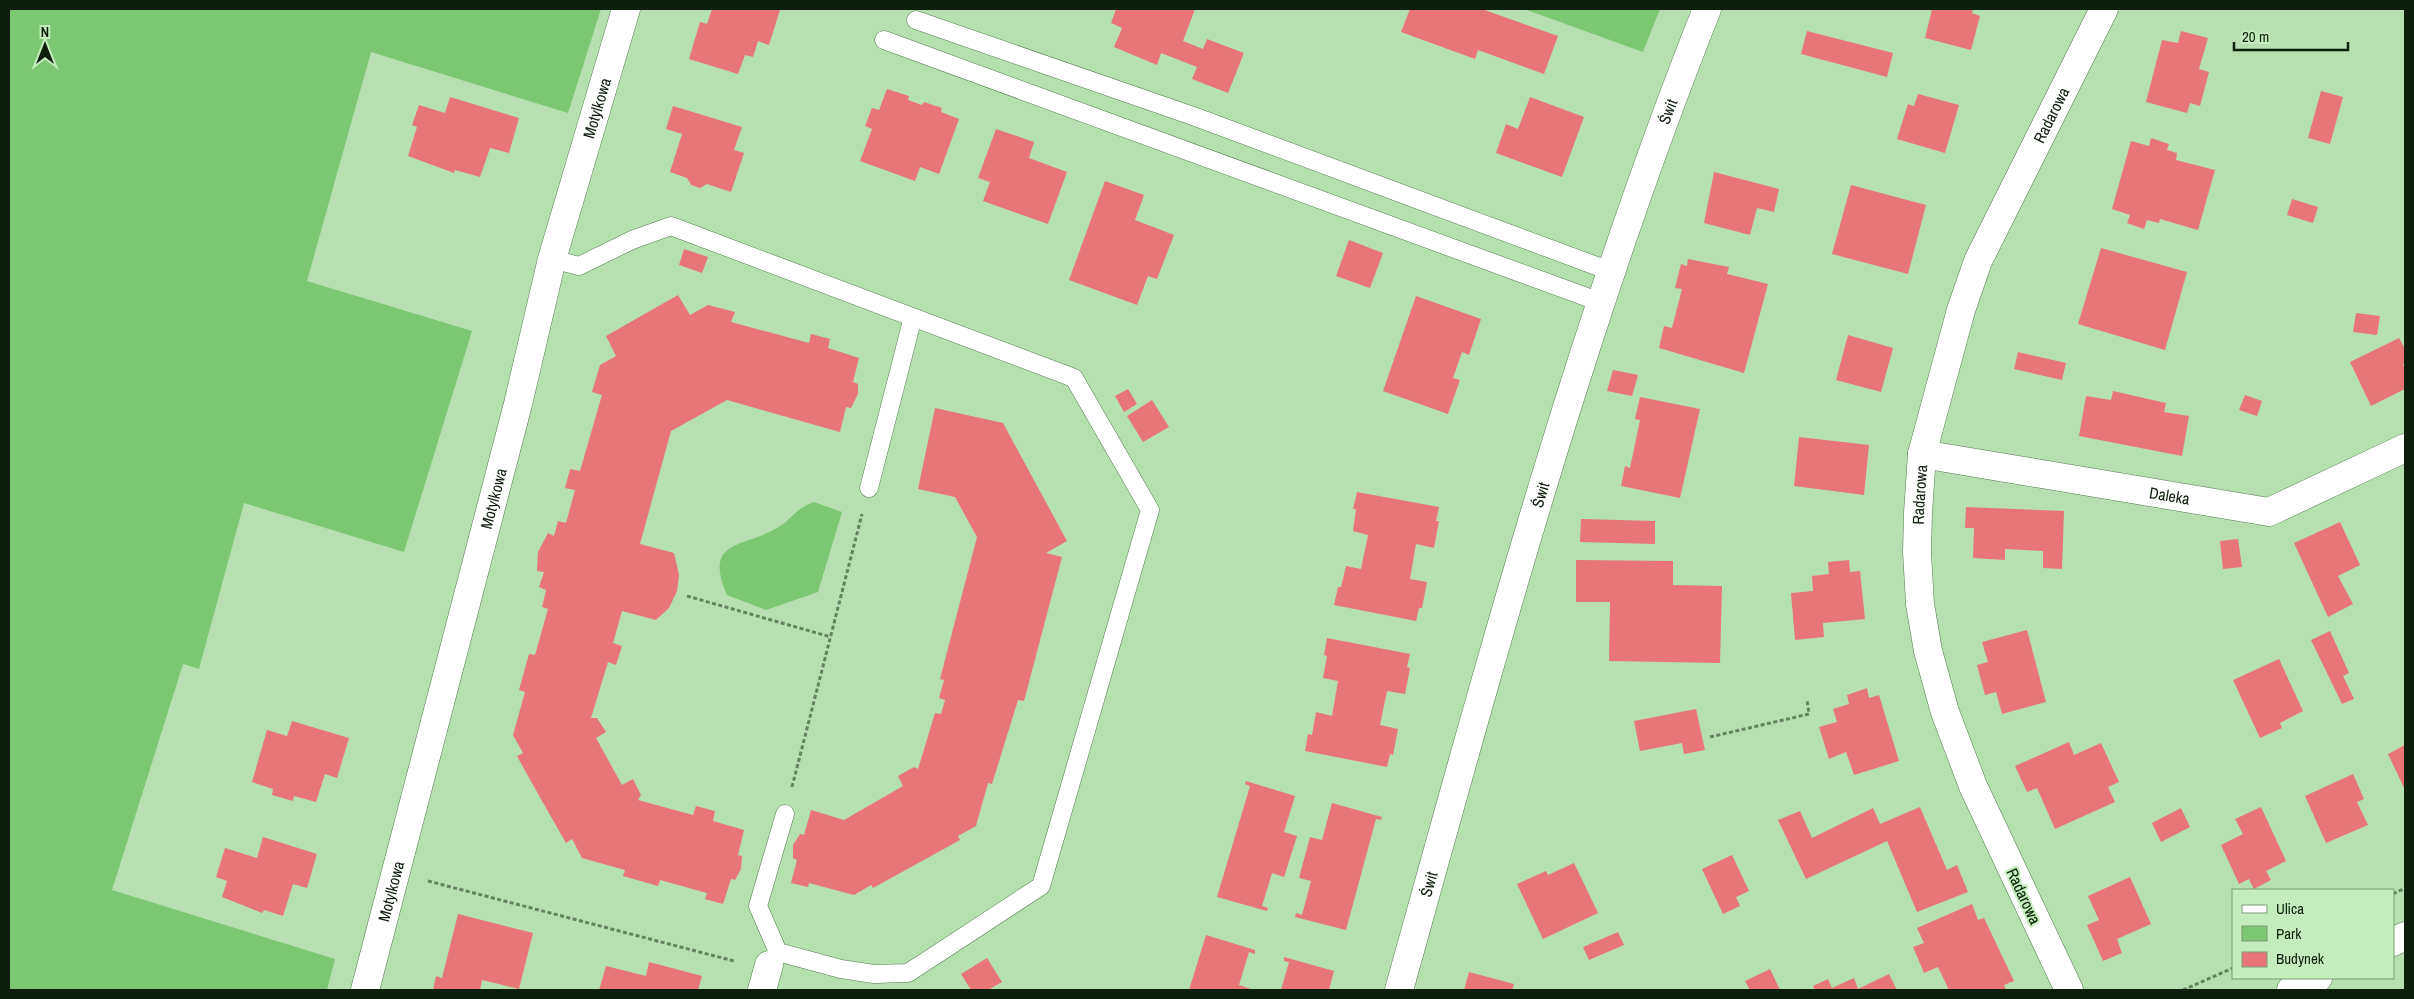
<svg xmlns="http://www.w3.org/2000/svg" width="2414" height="999" viewBox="0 0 2414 999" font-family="'Archivo Narrow',sans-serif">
<rect width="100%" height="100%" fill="#b6e0b0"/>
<path fill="#7cc872" d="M 9,9 L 601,9 L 568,113 L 371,52 L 307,281 L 472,331 L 404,552 L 244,503 L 199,669 L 183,664 L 112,890 L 335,959 L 327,990 L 9,990 Z
M 1524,9 L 1660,9 L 1643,52 Z
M 814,502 L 842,512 L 818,592 L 766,610 L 727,595 C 702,537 746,549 780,526 C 795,516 795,509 814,502 Z"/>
<path fill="#e97676" d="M 712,9 L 780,10 L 769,45 L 758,41 L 753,57 L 745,55 L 738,74 L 689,59 L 700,22 L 707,24 Z
M 1116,9 L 1195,9 L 1183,41 L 1203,49 L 1207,39 L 1244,53 L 1228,93 L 1192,79 L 1197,67 L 1161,53 L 1157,65 L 1114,47 L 1122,28 L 1111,23 Z
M 1410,9 L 1482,9 L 1558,36 L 1544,74 L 1478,50 L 1475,59 L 1401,32 Z
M 1932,9 L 1973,9 L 1972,13 L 1980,16 L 1971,50 L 1925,38 Z
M 1807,31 L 1893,53 L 1887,77 L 1801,54 Z
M 2181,31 L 2208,38 L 2199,69 L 2209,72 L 2200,106 L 2190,103 L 2187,113 L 2146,102 L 2162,40 L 2178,43 Z
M 887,89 L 909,96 L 908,100 L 922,105 L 924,102 L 942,108 L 941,112 L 959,119 L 939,174 L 920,167 L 915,181 L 860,161 L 872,129 L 865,126 L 872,108 L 879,110 Z
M 2321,91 L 2343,97 L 2330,144 L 2308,138 Z
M 1918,94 L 1959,105 L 1945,153 L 1897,139 L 1908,104 L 1914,106 Z
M 450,97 L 519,118 L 509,153 L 490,148 L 480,177 L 455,170 L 454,173 L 408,156 L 417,127 L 412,125 L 419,105 L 445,113 Z
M 1530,97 L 1584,117 L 1562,177 L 1496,153 L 1506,124 L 1518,129 Z
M 673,106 L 742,127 L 734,150 L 744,153 L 731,192 L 707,184 L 700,188 L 691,185 L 687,178 L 670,172 L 682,134 L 666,129 Z
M 996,129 L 1034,142 L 1029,158 L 1067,172 L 1048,224 L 983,201 L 990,182 L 978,178 Z
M 2151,138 L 2169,144 L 2167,150 L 2177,153 L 2176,160 L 2215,170 L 2198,230 L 2160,219 L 2159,223 L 2147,220 L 2144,229 L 2127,223 L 2130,215 L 2112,209 L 2131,141 L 2149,146 Z
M 1714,172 L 1779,189 L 1774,212 L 1757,208 L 1750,235 L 1704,223 Z
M 1105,181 L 1144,195 L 1135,220 L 1174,235 L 1157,279 L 1148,276 L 1137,305 L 1069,280 Z
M 1851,185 L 1926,205 L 1908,274 L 1832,254 Z
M 2292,199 L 2318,207 L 2313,223 L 2287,215 Z
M 1349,240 L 1383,253 L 1370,288 L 1336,276 Z
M 2101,248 L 2187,272 L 2165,350 L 2078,324 Z
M 684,249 L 708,257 L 702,273 L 679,265 Z
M 1688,259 L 1729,267 L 1727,274 L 1768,284 L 1744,373 L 1659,348 L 1664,326 L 1672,328 L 1682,289 L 1675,288 L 1681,264 L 1687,266 Z
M 678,295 L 690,315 L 708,305 L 735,312 L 731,322 L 809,343 L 811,334 L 830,339 L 828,348 L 859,358 L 853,382 L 858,384 L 858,394 L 851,408 L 846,407 L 840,432 L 727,400 L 671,431 L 640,544 L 674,553 L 679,575 L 677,591 L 669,608 L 656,620 L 622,611 L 613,643 L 622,646 L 616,665 L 608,662 L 591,718 L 597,718 L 606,732 L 596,738 L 622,785 L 633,779 L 641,795 L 638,800 L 693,815 L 696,806 L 715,811 L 713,821 L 744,830 L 738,855 L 742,856 L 741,869 L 735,880 L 731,879 L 723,904 L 705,899 L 707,893 L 660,880 L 658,886 L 623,876 L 625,870 L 582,858 L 572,839 L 566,843 L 533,785 L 517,756 L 523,753 L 513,735 L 525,692 L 519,690 L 529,654 L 535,655 L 548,609 L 542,607 L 546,590 L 539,587 L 544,572 L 537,571 L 538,552 L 548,533 L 554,536 L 558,521 L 566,523 L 575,490 L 565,488 L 570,469 L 580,471 L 602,395 L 592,392 L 600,365 L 616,356 L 606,336 Z
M 1416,296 L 1481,319 L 1469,355 L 1462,352 L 1453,378 L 1460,380 L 1448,414 L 1383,391 Z
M 2356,313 L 2380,316 L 2377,335 L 2353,332 Z
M 1848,335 L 1893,348 L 1881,392 L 1836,380 Z
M 2399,338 L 2405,349 L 2405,363 L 2403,364 L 2405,370 L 2405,389 L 2371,406 L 2350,362 Z
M 2018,352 L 2066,363 L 2062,380 L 2014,369 Z
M 1613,370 L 1638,375 L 1632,396 L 1607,391 Z
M 1128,389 L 1137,404 L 1124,412 L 1115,396 Z
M 2113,391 L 2166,403 L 2164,412 L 2189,416 L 2182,456 L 2079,436 L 2086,396 L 2111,400 Z
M 2245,395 L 2262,401 L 2257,416 L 2239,410 Z
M 1640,397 L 1700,409 L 1680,498 L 1621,486 L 1625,466 L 1630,468 L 1640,420 L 1635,419 Z
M 1152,400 L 1169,427 L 1143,442 L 1127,416 Z
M 935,408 L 1003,423 L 1067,541 L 1046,553 L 1062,557 L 1024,701 L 1018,700 L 992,784 L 988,783 L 976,826 L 958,836 L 960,840 L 873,888 L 871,885 L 854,895 L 809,883 L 808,887 L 791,883 L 797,860 L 793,858 L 793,845 L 800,834 L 804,835 L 811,810 L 844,820 L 903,786 L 898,776 L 914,767 L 918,769 L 935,713 L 941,714 L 945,700 L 939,698 L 944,680 L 940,679 L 977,537 L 955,497 L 918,489 Z
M 1799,437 L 1869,445 L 1864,495 L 1794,486 Z
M 1357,492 L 1439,507 L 1436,521 L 1439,521 L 1434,548 L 1416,544 L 1410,579 L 1427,582 L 1422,608 L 1419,608 L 1416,621 L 1334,605 L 1338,587 L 1341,587 L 1346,566 L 1361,569 L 1368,535 L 1353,531 L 1356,509 L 1353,509 Z
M 1966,507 L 2064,511 L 2062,569 L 2043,568 L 2043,551 L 2005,549 L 2005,560 L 1973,558 L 1974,528 L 1965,528 Z
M 1581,519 L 1655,521 L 1655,544 L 1580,542 Z
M 2340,522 L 2360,565 L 2338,576 L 2353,604 L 2328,617 L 2294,543 Z
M 2238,539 L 2242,567 L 2223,569 L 2220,541 Z
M 1576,560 L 1673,561 L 1673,585 L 1722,586 L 1720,663 L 1609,661 L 1610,602 L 1576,602 Z
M 1849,560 L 1850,572 L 1860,571 L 1865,619 L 1823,623 L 1824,637 L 1795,640 L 1791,593 L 1813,591 L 1812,576 L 1829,574 L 1828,562 Z
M 2027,630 L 2046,702 L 2002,714 L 1996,692 L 1985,695 L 1977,665 L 1988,662 L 1982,642 Z
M 2330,631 L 2349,673 L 2343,676 L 2354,699 L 2342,704 L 2311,640 Z
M 1327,638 L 1410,654 L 1407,667 L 1410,668 L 1405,694 L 1387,691 L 1380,725 L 1398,729 L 1393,755 L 1390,754 L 1387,767 L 1305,751 L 1308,734 L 1312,735 L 1316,712 L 1332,716 L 1338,681 L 1323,678 L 1327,656 L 1324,655 Z
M 2279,659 L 2303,711 L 2280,723 L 2282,728 L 2260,738 L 2233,680 Z
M 1867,688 L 1869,698 L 1879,695 L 1899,761 L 1854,775 L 1846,752 L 1829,759 L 1819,727 L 1837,722 L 1833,709 L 1849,704 L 1847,695 Z
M 1696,709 L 1705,750 L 1684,754 L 1682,743 L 1640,751 L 1634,721 Z
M 292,721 L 349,738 L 337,778 L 325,774 L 316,802 L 294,796 L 293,801 L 272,795 L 273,789 L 252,782 L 267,730 L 287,736 Z
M 2069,742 L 2074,755 L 2101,743 L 2119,782 L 2108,787 L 2115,802 L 2055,829 L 2037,788 L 2027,792 L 2015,766 Z
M 2405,745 L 2405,790 L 2388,754 Z
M 2353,774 L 2364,799 L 2357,802 L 2368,825 L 2326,843 L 2305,796 Z
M 1246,781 L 1295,796 L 1284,832 L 1297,836 L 1284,877 L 1272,873 L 1262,906 L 1268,908 L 1267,911 L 1217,897 L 1250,786 L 1245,784 Z
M 1332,803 L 1382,817 L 1381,820 L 1376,819 L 1346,930 L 1295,917 L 1296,913 L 1302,915 L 1311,881 L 1299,878 L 1310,837 L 1322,840 Z
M 1920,807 L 1947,870 L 1957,865 L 1968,892 L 1917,912 L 1887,841 L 1806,879 L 1778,820 L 1800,811 L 1812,838 L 1873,808 L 1880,824 Z
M 2261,807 L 2286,861 L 2266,871 L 2271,880 L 2254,889 L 2249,879 L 2239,884 L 2221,845 L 2243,834 L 2235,819 Z
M 2181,808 L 2190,827 L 2161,842 L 2152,823 Z
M 263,837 L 317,854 L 307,888 L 293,884 L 283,916 L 264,910 L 262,913 L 222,897 L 227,881 L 216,877 L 225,848 L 257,858 Z
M 1732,855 L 1749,891 L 1736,897 L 1740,906 L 1723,914 L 1702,869 Z
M 1574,863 L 1598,913 L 1543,939 L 1517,884 L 1546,871 L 1548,875 Z
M 2130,877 L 2151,924 L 2117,939 L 2122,953 L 2103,961 L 2087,925 L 2099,920 L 2088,896 Z
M 1972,904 L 1978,920 L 1984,918 L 2014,981 L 2004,985 L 2006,990 L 1949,990 L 1938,967 L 1924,973 L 1913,947 L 1924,943 L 1917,928 Z
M 458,914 L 533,933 L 519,989 L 482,980 L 480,990 L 433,990 L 436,976 L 442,978 Z
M 1618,932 L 1624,945 L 1589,960 L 1583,947 Z
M 1206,935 L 1255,950 L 1255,954 L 1249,952 L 1239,985 L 1254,990 L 1189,990 Z
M 1284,957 L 1334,971 L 1329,990 L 1281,990 L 1289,962 L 1284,961 Z
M 987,958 L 1002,982 L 988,990 L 971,990 L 961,974 Z
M 649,962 L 702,976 L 698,990 L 599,990 L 606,966 L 646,976 Z
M 1770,969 L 1780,990 L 1750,990 L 1745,981 Z
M 1469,972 L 1514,984 L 1512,990 L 1464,990 Z
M 1889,974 L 1897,990 L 1815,990 L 1813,986 L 1828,979 L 1832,988 L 1854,978 L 1858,989 Z"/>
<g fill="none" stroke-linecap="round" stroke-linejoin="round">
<g stroke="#557c50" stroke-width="19">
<path id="lane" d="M 916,20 L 1193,116 L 1610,271
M 884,40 L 1600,302
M 552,259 L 579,266 L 632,240 L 671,226 L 1074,378 L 1150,510 L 1041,886 L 908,973 L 874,974 L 841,969 L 778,952 L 769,965
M 869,488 L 913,317
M 778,952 L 758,906 L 785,814"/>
</g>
<g stroke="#557c50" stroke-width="29">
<g id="street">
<path id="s1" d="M 1922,454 L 2269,512 L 2405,448"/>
<path id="s2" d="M 365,990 L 518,404 L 552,259 L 626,9"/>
<path d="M 762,990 L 769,965"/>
<path id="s3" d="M 1399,990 C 1491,660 1580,328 1707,9"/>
<path id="s4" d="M 2069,990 L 1973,786 L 1945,712 L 1928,651 L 1920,604 L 1917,552 L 1918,513 L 1922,454 L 1961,310 L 1978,261 L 2104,9"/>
</g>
</g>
<g stroke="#557c50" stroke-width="29">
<path id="secondary" d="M 2393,942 L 2405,936
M 2291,990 L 2318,978"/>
</g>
<path stroke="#658261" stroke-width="3" stroke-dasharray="4 2.5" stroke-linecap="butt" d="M 687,596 L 831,637
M 1710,737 L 1809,714 L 1807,700
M 792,787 L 862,514
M 428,881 L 734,961
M 2393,894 L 2405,888
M 2183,990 L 2233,968"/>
<use href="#lane" stroke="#fff" stroke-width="18"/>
<use href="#street" stroke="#fff" stroke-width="28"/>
<use href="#secondary" stroke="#fff" stroke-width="28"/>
</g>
<g text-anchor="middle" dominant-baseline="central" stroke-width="4" stroke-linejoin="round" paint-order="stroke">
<g font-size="16" fill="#0e1e0c" stroke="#c3eebc">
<text stroke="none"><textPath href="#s2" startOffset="912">Motylkowa</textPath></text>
<text stroke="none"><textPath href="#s3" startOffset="919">Świt</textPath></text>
<text stroke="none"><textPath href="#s4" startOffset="930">Radarowa</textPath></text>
<text stroke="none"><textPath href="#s3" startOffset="515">Świt</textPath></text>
<text stroke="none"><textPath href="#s4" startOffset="525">Radarowa</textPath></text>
<text stroke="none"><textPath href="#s1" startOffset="251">Daleka</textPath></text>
<text stroke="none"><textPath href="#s2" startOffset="508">Motylkowa</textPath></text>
<text stroke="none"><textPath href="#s3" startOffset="110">Świt</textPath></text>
<text stroke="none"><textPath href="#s2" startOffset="102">Motylkowa</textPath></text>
<text transform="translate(2024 896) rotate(65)">Radarowa</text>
</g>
</g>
<rect width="2414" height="999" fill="none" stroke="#0e1e0c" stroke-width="20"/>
<rect x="2232" y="889" width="162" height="90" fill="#c3eebc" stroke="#7b9b76"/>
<rect x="2242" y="905" width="25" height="8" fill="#ffffff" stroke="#7b9b76"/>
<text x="2276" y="914" font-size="15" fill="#0e1e0c">Ulica</text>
<rect x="2242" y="926" width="25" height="15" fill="#7cc872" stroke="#7b9b76"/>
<text x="2276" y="939" font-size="15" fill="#0e1e0c">Park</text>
<rect x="2242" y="952" width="25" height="15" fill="#e97676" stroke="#7b9b76"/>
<text x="2276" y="964" font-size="15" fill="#0e1e0c">Budynek</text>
<g transform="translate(45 45)" stroke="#c3eebc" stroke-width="4" paint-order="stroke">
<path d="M0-4L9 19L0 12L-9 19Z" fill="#0e1e0c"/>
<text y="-8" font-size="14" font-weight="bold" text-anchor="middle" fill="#0e1e0c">N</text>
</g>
<path d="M2234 42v8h114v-8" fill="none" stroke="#0e1e0c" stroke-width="2.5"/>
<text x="2242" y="42" font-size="15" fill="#0e1e0c" stroke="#c3eebc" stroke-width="4" paint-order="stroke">20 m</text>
</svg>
